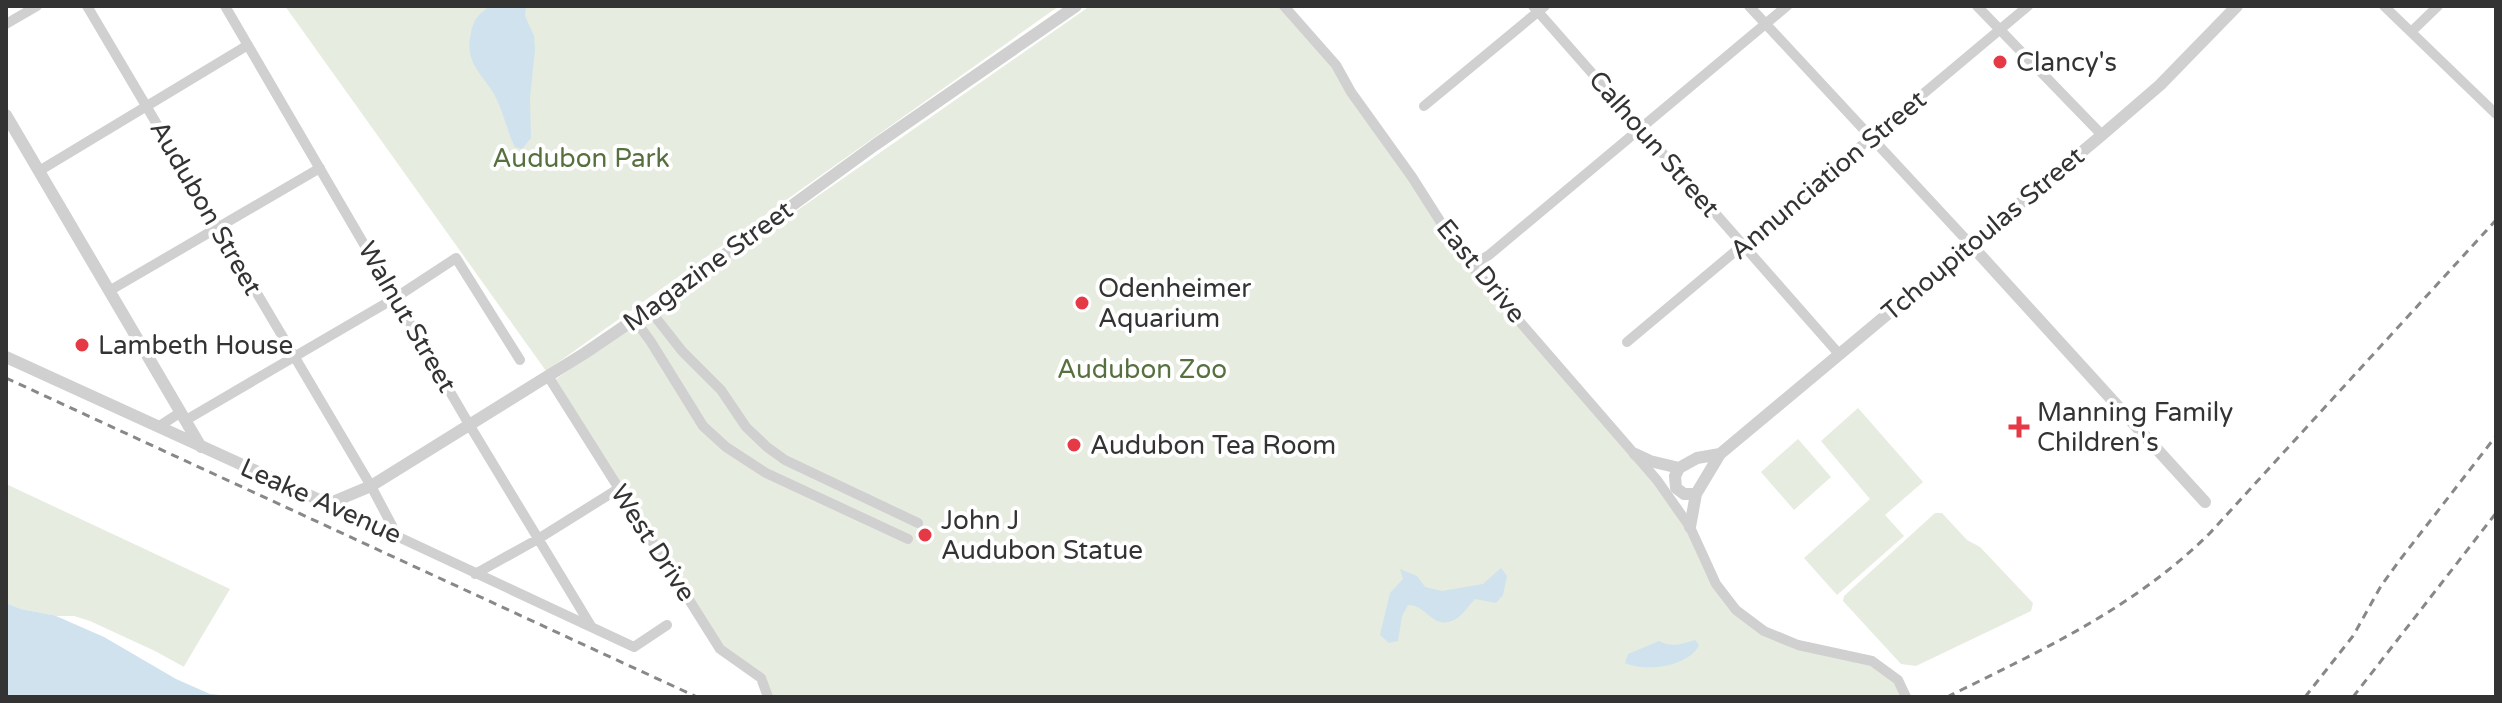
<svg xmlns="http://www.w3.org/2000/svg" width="2502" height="703" viewBox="0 0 2502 703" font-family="'Varela Round',sans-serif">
<rect width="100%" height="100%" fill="#fff"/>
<path fill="#e6ecdf" d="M 285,6 L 1059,6 L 546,371 Z
M 1090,6 L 1283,6 L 1310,33 L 1471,266 L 1667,495 L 1716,584 L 1764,631 L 1872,661 L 1898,680 L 1906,697 L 768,697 L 760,677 L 720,649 L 556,379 Z
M 1858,408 L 1923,482 L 1885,515 L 1904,536 L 1837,595 L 1804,558 L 1870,499 L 1821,441 Z
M 1798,439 L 1831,477 L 1794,510 L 1761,472 Z
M 6,484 L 230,589 L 183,668 L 79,620 L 21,609 L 6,603 Z
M 1935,513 L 1942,513 L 1967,540 L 1980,547 L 2033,603 L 2031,611 L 1916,666 L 1901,664 L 1843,601 L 1844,596 Z"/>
<path fill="#cfe2ee" d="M 485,6 L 526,6 L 525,16 L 534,36 L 535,49 L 530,98 L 531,138 L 522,149 L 515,147 L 512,141 C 506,125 502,109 494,94 C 481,72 464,62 471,33 C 473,21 477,16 487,8 Z
M 1501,568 L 1507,576 L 1503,595 L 1496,603 L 1475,599 C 1469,605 1463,615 1456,619 C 1433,632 1428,605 1408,605 L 1402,616 L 1398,641 L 1389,643 L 1380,635 L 1390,593 L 1403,579 L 1400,569 L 1417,576 L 1425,587 L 1442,591 L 1483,584 Z
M 6,603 L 21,609 L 79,620 L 236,697 L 6,697 Z
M 1695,640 L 1699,645 C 1689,667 1645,672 1625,663 L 1628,654 L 1659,641 C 1672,648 1682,644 1695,640 Z"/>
<path fill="#fff" d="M 56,616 L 74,616 L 90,621 L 155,651 L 239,697 L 210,694 L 176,679 L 104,637 Z"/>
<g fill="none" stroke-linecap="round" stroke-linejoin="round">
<path stroke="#d0d0d0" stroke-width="10" d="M 87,6 L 371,486 L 397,535
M 225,6 L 470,426 L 591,626
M 1284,6 L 1336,65 L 1351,92 L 1412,177 L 1461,254 L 1657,480 L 1690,527 L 1716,584 L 1736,610 L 1764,631 L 1798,645 L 1872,661 L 1898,680 L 1906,697
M 1533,6 L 1839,354
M 1749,6 L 1972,246
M 1977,6 L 2102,135
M 2384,6 L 2496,114
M 6,24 L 37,6
M 2411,32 L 2438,6
M 1424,106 L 1545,6
M 39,171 L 248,45
M 1471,266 L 1489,255 L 1787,6
M 109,291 L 320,168
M 649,309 L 682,351 L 721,390 L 746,427 L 767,447 L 785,460 L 918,523
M 635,320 L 651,342 L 703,426 L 726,447 L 766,473 L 908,539
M 1627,342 L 2028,6
M 548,376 L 720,649 L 761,678 L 768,697
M 186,420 L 395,298 L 456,258 L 520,360
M 158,427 L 181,412
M 328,504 L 634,647 L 667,625
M 475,574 L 538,539 L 618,489"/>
<path stroke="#d0d0d0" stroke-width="12" d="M 6,115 L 201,447
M 1972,246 L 2205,502
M 6,357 L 328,504 L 371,486 L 585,353 L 657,304 L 875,145 L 1076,6
M 1635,454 L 1650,461 L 1679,468 L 1697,458 L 1720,454
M 1679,468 L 1675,476 L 1676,488 L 1684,494 L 1696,494
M 1690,527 L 1696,494 L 1720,454 L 2102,135 L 2160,85 L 2237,6"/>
<path stroke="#888" stroke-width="3" stroke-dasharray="8 6" stroke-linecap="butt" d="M 6,378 L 697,697
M 1947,697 C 2042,650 2133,609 2210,533 L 2496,220
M 2305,697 L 2353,636 L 2381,586 L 2399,561 L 2496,436
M 2353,697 L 2496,513"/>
</g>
<g fill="#e63946" stroke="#fff" stroke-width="3">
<circle cx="2000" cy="62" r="8"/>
<circle cx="1082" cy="303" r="8"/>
<circle cx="82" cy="345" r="8"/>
<path d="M2015 415h8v8h8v8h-8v8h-8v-8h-8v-8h8z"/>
<circle cx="1074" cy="445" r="8"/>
<circle cx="925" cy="535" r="8"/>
</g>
<g text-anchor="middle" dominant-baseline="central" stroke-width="8" stroke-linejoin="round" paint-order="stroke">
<g font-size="26" fill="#333" stroke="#fff" text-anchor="start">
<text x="2016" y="62">Clancy's</text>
<text x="1098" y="288">Odenheimer<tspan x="1098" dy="30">Aquarium</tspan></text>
<text x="98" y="345">Lambeth House</text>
<text x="2037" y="412">Manning Family<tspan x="2037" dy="30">Children's</tspan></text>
<text x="1090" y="445">Audubon Tea Room</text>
<text x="941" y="520">John J<tspan x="941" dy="30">Audubon Statue</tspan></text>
</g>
<g font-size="26" fill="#333" stroke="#fff">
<text transform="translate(1654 144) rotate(49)">Calhoun Street</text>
<text transform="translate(1828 175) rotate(-40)">Annunciation Street</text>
<text transform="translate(206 208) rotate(60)">Audubon Street</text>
<text transform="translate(1983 234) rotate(-40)">Tchoupitoulas Street</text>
<text transform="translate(708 266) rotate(-36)">Magazine Street</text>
<text transform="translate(1481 271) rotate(51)">East Drive</text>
<text transform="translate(407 317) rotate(60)">Walnut Street</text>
<text transform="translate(321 501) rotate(24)">Leake Avenue</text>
<text transform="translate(653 543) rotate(57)">West Drive</text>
</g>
<g font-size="26" fill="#56703f" stroke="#fff">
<text x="581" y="158">Audubon Park</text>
<text x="1142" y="369">Audubon Zoo</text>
</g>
</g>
<rect width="2502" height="703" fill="none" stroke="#333333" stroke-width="16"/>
</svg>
